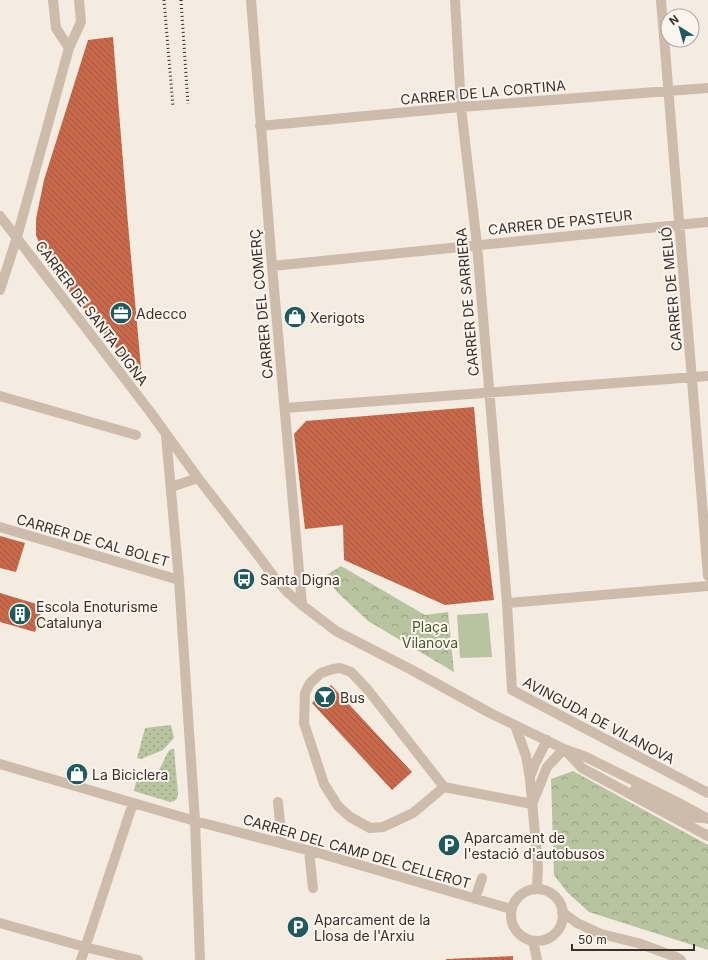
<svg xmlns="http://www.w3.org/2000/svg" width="708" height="960" viewBox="0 0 708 960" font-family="Inter,sans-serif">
<defs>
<pattern id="grass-dots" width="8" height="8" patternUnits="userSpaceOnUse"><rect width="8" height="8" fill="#b8c4a0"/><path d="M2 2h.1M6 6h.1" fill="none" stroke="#97a083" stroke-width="1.8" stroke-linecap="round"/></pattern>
<pattern id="forest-crowns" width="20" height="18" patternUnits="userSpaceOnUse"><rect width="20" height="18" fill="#b8c4a0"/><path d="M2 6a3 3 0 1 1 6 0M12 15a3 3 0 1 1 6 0" fill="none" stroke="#97a083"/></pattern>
<pattern id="building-back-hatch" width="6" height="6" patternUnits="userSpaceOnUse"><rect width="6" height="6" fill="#c8694b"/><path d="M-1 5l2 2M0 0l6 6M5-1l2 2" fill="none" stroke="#a4573f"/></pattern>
</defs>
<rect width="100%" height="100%" fill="#f4ebe1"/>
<path fill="url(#grass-dots)" d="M 171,725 L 174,738 L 163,750 L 141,759 L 137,758 L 145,728 Z
M 171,749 L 174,749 L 178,794 C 178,799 174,802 170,802 L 134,791 L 136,782 L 157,774 L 168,752 Z"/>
<path fill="url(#forest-crowns)" d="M 341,566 L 425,615 L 448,612 L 454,672 L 368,621 L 338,593 L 325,576 Z
M 573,771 L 708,845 L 708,950 L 589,912 L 567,892 L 554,875 L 551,779 Z"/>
<path fill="#b8c4a0" d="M 488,613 L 492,657 L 460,658 L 457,615 Z"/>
<path fill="url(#building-back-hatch)" d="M 113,37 L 128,224 L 142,379 L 47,265 L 36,235 L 36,219 L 44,180 L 88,40 Z
M 474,407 L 483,512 L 494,600 L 445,605 L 344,560 L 343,525 L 305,529 L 294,434 L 306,421 Z
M 0,536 L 25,543 L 16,572 L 0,568 Z
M 0,593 L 43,606 L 35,632 L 0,622 Z
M 331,685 L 412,772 L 392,790 L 312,703 Z
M 513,956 L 513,960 L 446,960 L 446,959 Z"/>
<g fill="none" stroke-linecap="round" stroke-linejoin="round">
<path stroke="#cdbbac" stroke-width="10" d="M 53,0 L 56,28 L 69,48
M 251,0 L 272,266 L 302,605
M 455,0 L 461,107 L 477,245 L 507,603 L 512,690 L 708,793
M 661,0 L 708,576
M 260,126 L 461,107 L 708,88
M 0,216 L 151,413 L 198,478 L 257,554 L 274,577 L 287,592 L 302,605 L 336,631 L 410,669 L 490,713 L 564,749 L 586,757 L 677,802 L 708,819
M 272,266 L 708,222
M 0,290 L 17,237 L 69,48 L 81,22 L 79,0
M 0,396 L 136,435
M 285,408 L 708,376
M 166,435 L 179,580 L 195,821 L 200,960
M 171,487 L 198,478
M 0,527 L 179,580
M 507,603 L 708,586
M 515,725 L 526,756 L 530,779 L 538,867 L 537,889
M 566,751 L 582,768 L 708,836
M 0,764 L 195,821 L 315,852 L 511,909
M 530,777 L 535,764 L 547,740
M 444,787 L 413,813 L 383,827 L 370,828 L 350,817 L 338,806 L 324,784 L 304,723 L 305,693 L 310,683 L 321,673 L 333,669 L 340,668 L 351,672 L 368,690 L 444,787 L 532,804
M 635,789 L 690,817 L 703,818
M 278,802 L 282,844
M 533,802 L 547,767 L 564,749
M 309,851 L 313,888
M511 915a26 26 0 1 1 52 0a26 26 0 1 1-52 0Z
M 475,899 L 482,878
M 562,912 L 577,923 L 601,934 L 638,943 L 676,957 L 681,960
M 0,923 L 85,947 L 138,960
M 533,941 L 537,960
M 81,960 L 133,803"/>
<path stroke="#3b302b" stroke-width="3" stroke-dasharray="1 3" stroke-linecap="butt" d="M 164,0 L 173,107
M 181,0 L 188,104"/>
</g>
<defs>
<g id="office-disc" transform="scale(1.15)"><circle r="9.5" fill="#1f5a5e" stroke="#fbf5ee"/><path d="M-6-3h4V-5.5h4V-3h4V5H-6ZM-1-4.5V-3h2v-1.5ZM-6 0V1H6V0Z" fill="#fff"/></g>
<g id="shop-disc" transform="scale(1.15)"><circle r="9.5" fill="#1f5a5e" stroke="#fbf5ee"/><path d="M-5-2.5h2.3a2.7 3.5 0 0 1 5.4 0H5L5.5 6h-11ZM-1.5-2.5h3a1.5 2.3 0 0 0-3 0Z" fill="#fff"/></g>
<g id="bus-disc" transform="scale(1.15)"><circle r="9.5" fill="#1f5a5e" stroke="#fbf5ee"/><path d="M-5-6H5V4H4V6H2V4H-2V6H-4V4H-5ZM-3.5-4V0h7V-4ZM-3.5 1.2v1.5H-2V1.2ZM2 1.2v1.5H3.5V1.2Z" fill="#fff"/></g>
<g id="building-disc" transform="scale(1.15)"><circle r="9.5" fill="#1f5a5e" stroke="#fbf5ee"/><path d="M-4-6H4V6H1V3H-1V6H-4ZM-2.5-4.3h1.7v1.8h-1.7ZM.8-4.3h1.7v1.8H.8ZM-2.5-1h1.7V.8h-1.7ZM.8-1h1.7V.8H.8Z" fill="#fff"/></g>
<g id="bar-disc" transform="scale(1.15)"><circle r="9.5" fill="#1f5a5e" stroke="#fbf5ee"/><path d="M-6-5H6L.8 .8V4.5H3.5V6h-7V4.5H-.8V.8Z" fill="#fff"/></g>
<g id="parking-disc" transform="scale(1.15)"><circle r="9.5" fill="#1f5a5e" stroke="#fbf5ee"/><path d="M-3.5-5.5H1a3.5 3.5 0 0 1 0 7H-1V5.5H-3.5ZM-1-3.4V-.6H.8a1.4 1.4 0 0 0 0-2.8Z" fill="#fff"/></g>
</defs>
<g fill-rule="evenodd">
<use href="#office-disc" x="121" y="313"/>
<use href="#shop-disc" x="295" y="317"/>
<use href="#bus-disc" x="244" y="579"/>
<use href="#building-disc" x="20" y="614"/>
<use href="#bar-disc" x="325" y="697"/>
<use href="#shop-disc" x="77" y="774"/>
<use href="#parking-disc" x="449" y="845"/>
<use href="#parking-disc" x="298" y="927"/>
</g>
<g text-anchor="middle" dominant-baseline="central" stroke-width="4" stroke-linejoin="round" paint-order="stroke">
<g font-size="14" fill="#3b302b" stroke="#fbf5ee">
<text transform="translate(483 92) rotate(-5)">CARRER DE LA CORTINA</text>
<text transform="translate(560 222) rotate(-6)">CARRER DE PASTEUR</text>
<text transform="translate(671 289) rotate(-95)">CARRER DE MELIÓ</text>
<text transform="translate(467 302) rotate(-95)">CARRER DE SARRIERA</text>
<text transform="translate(261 304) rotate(-95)">CARRER DEL COMERÇ</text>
<text transform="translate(92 313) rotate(53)">CARRER DE SANTA DIGNA</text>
<text transform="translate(93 540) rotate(16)">CARRER DE CAL BOLET</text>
<text transform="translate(599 720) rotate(28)">AVINGUDA DE VILANOVA</text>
<text transform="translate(357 851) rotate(16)">CARRER DEL CAMP DEL CELLEROT</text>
</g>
<g font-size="14" fill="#3b302b" stroke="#fbf5ee" text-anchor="start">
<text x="136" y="313">Adecco</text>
<text x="310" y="317">Xerigots</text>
<text x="260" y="579">Santa Digna</text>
<text x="36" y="606">Escola Enoturisme<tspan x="36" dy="16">Catalunya</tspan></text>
<text x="340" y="697">Bus</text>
<text x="92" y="774">La Biciclera</text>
<text x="464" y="837">Aparcament de<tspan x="464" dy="16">l'estació d'autobusos</tspan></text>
<text x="314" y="919">Aparcament de la<tspan x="314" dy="16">Llosa de l'Arxiu</tspan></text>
</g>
<g font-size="14" fill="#4a5a2e" stroke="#fbf5ee">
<text x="430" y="626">Plaça<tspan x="430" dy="16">Vilanova</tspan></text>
</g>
</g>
<g transform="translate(680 28) rotate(323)"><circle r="19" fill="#fbf5ee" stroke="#aea6a0"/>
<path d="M0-3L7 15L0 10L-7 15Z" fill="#1f5a5e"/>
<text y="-6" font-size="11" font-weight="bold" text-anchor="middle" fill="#3b302b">N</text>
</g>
<path d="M572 944v6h122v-6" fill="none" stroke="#3b302b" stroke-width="2"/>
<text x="578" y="944" font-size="12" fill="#3b302b" stroke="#fbf5ee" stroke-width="3" paint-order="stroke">50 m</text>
</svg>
